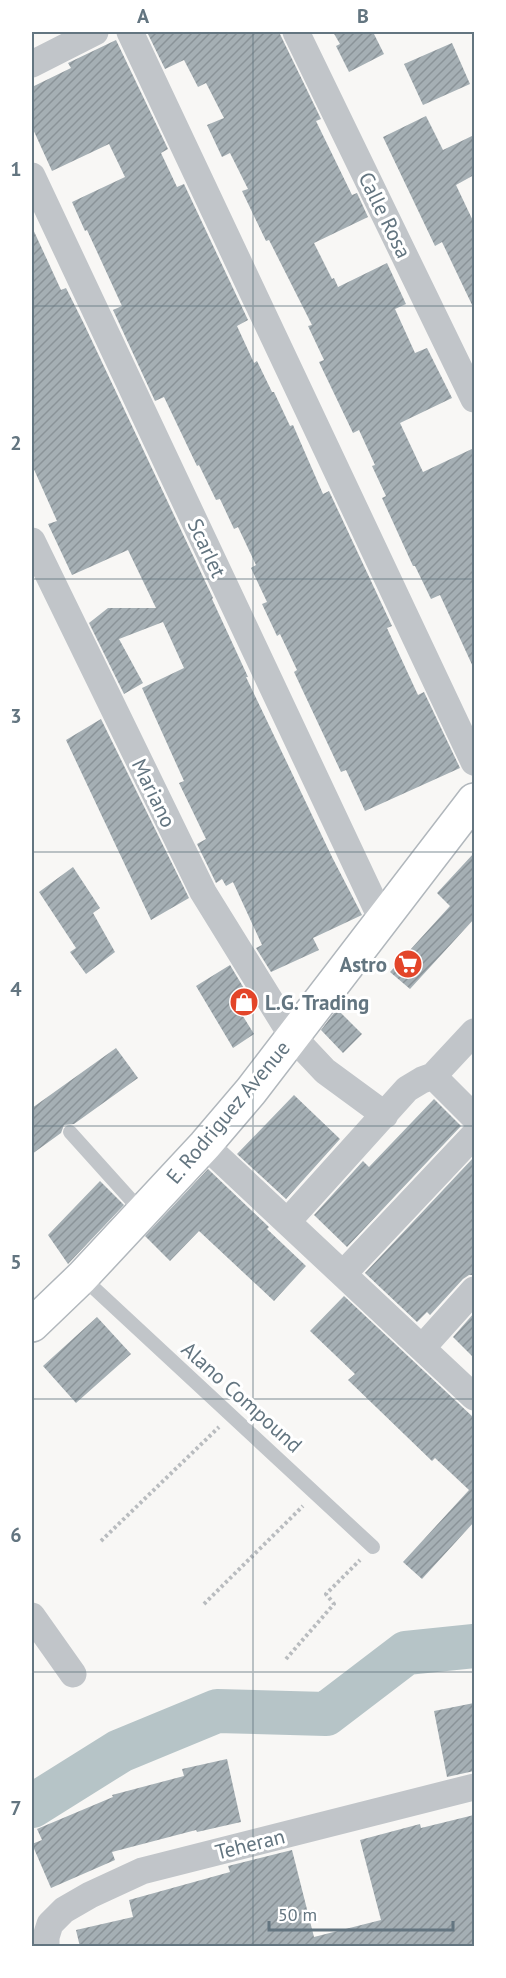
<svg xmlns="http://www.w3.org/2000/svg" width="506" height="1978" viewBox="0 0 506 1978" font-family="'PT Sans',sans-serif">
<defs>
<pattern id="building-hatch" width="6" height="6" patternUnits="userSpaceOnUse" patternTransform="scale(1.5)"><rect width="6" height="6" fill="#a5afb4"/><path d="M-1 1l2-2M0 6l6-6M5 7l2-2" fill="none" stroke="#8a9398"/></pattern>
</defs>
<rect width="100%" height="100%" fill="#f8f7f5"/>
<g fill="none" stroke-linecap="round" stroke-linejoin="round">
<path stroke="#b6c4c7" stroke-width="44" d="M 32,1806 L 120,1751 L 217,1711 L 326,1714 L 406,1653 L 474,1646"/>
</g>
<path fill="url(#building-hatch)" d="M 147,32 L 279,32 L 321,119 L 316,121 L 352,195 L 357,193 L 368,217 L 314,243 L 332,279 L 334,278 L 338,287 L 387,263 L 406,304 L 395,309 L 415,353 L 427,348 L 452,398 L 400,423 L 423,472 L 474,448 L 474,669 L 440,595 L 431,599 L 415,566 L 413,566 L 382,498 L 386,496 L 372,466 L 375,465 L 359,430 L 353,433 L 319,362 L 324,360 L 308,326 L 312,325 L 269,240 L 266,241 L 242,191 L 248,189 L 230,153 L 222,157 L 207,125 L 224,118 L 206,83 L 198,87 L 184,60 L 165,69 Z
M 333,32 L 373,32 L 384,54 L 349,72 L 336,46 L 340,44 Z
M 116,40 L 168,149 L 161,153 L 177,187 L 184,184 L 248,320 L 237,326 L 254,363 L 257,361 L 272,392 L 274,392 L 290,426 L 293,425 L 323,494 L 329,491 L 392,626 L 387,628 L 418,695 L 424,692 L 460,768 L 365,811 L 346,770 L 341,772 L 294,672 L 297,670 L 280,634 L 277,636 L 262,604 L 267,602 L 251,568 L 256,565 L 238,527 L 234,529 L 220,499 L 216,500 L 199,465 L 197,466 L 164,397 L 155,401 L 113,310 L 122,306 L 87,230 L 85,231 L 72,202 L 125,177 L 109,144 L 52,171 L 32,127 L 32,87 L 71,68 L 68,63 Z
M 452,43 L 470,84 L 423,105 L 404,64 Z
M 426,116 L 443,150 L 474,135 L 474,175 L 456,185 L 474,223 L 474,309 L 442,242 L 435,246 L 383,137 Z
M 32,227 L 61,290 L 66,288 L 84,324 L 213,598 L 212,599 L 248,677 L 246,677 L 332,857 L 362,915 L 313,938 L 319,950 L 271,972 L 256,948 L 262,945 L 233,882 L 226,886 L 222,879 L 216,883 L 197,844 L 206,839 L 179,783 L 184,781 L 142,688 L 184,668 L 163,622 L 119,639 L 143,683 L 124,694 L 89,623 L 108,608 L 156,608 L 128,550 L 72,575 L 48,524 L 57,521 L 32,465 Z
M 101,719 L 189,898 L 151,920 L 66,740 Z
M 474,853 L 474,919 L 410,989 L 390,972 L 450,906 L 437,893 Z
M 73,867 L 100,908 L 93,913 L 115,952 L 86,974 L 70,952 L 76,948 L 39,892 Z
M 230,965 L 254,1005 L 241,1013 L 254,1034 L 233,1048 L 196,986 Z
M 337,1009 L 362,1034 L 343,1053 L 321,1030 Z
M 116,1048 L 138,1078 L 74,1124 L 64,1125 L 61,1133 L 32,1154 L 32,1108 Z
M 294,1095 L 340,1139 L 286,1199 L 237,1154 Z
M 434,1099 L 461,1126 L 347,1247 L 314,1215 L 363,1161 L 369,1167 Z
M 474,1157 L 474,1275 L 469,1275 L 463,1279 L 430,1315 L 427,1312 L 417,1322 L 365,1273 Z
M 208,1169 L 269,1227 L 267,1229 L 306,1266 L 274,1301 L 199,1231 L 170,1261 L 145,1236 Z
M 100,1181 L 124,1205 L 68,1264 L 48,1235 Z
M 344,1296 L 474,1418 L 474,1522 L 422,1579 L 403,1562 L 469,1490 L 435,1458 L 432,1461 L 348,1380 L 355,1374 L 310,1331 Z
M 474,1313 L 474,1358 L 453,1337 Z
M 97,1317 L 131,1354 L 76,1403 L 43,1366 Z
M 474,1703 L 474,1771 L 447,1777 L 434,1711 Z
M 227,1759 L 241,1822 L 197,1832 L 196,1830 L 112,1852 L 115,1860 L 51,1888 L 32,1844 L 42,1840 L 37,1829 L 113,1797 L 112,1795 L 184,1776 L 182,1769 Z
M 474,1815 L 474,1947 L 80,1947 L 76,1930 L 133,1917 L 129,1900 L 230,1872 L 228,1866 L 292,1850 L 314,1937 L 381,1920 L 360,1840 L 420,1824 L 421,1828 Z"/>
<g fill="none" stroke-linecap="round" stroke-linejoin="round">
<g stroke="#b1b7bc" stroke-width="36">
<path id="secondary" d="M 32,1325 L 82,1277 L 205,1145 L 251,1091 L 474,800"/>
</g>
<path stroke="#b9bcbf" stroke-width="4" stroke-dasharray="3 3" stroke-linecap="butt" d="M 101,1541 L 219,1427
M 204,1604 L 303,1506
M 286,1659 L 334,1604 L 326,1594 L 360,1560"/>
<path stroke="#c1c5c9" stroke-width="14" d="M 70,1132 L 142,1212
M 82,1277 L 373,1547"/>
<path stroke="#c1c5c9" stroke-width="27" d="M 130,32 L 474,762
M 296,32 L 474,399
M 32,64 L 95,32
M 32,176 L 383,922
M 32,541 L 203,892 L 292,1036 L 325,1071 L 385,1115
M 433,1076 L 474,1117
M 205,1145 L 474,1397
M 287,1222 L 407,1089 L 422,1080 L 433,1076 L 474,1032
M 343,1274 L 474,1135
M 422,1348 L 474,1290
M 32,1616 L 73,1674
M 46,1946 L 46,1937 L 50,1924 L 64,1910 L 90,1895 L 142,1871 L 474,1787"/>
<use href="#secondary" stroke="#fff" stroke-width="33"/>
</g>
<path fill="none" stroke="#637580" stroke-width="1.5" stroke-opacity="0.55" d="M 253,32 L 253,1946M 32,306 L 474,306M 32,579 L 474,579M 32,852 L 474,852M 32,1126 L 474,1126M 32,1399 L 474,1399M 32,1672 L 474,1672"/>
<defs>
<g id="supermarket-disc" transform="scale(1.5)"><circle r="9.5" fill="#e34529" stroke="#fff"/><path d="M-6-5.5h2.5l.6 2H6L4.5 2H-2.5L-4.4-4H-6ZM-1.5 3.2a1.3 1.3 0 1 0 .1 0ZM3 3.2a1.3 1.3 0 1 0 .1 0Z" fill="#fff"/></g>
<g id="shop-disc" transform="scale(1.5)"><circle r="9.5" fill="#e34529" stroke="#fff"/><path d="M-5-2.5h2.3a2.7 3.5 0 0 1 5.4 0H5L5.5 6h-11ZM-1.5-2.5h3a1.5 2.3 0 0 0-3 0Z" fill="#fff"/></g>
</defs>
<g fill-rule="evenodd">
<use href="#supermarket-disc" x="408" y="964"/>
<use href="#shop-disc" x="244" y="1002"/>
</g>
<g text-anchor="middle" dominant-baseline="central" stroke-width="6" stroke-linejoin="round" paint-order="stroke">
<g font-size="21" fill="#637580" stroke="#fff">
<text transform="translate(385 215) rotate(64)">Calle Rosa</text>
<text transform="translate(207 548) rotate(65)">Scarlet</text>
<text transform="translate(154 793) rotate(64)">Mariano</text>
<text transform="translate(228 1112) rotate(-50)">E. Rodriguez Avenue</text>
<text transform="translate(242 1397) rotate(42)">Alano Compound</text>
<text transform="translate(250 1844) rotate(-14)">Teheran</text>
</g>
<g font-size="21" font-weight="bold" fill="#637580" stroke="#fff" text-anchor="end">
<text x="387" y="964">Astro</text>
<text x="265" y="1002" text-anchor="start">L.G. Trading</text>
</g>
</g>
<rect width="506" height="1978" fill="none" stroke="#ffffff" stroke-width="66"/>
<path d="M269 1921v9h184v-9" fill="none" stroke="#637580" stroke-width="3"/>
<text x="278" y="1921" font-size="18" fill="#637580" stroke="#ffffff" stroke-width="4.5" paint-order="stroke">50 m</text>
<rect x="33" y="33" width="440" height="1912" fill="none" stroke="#637580" stroke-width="2"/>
<g font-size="20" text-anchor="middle" font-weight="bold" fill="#637580">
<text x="143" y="23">A</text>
<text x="363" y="23">B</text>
<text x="16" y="176">1</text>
<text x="16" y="450">2</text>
<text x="16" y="723">3</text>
<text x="16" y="996">4</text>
<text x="16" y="1269">5</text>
<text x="16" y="1542">6</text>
<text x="16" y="1815">7</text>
</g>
</svg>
